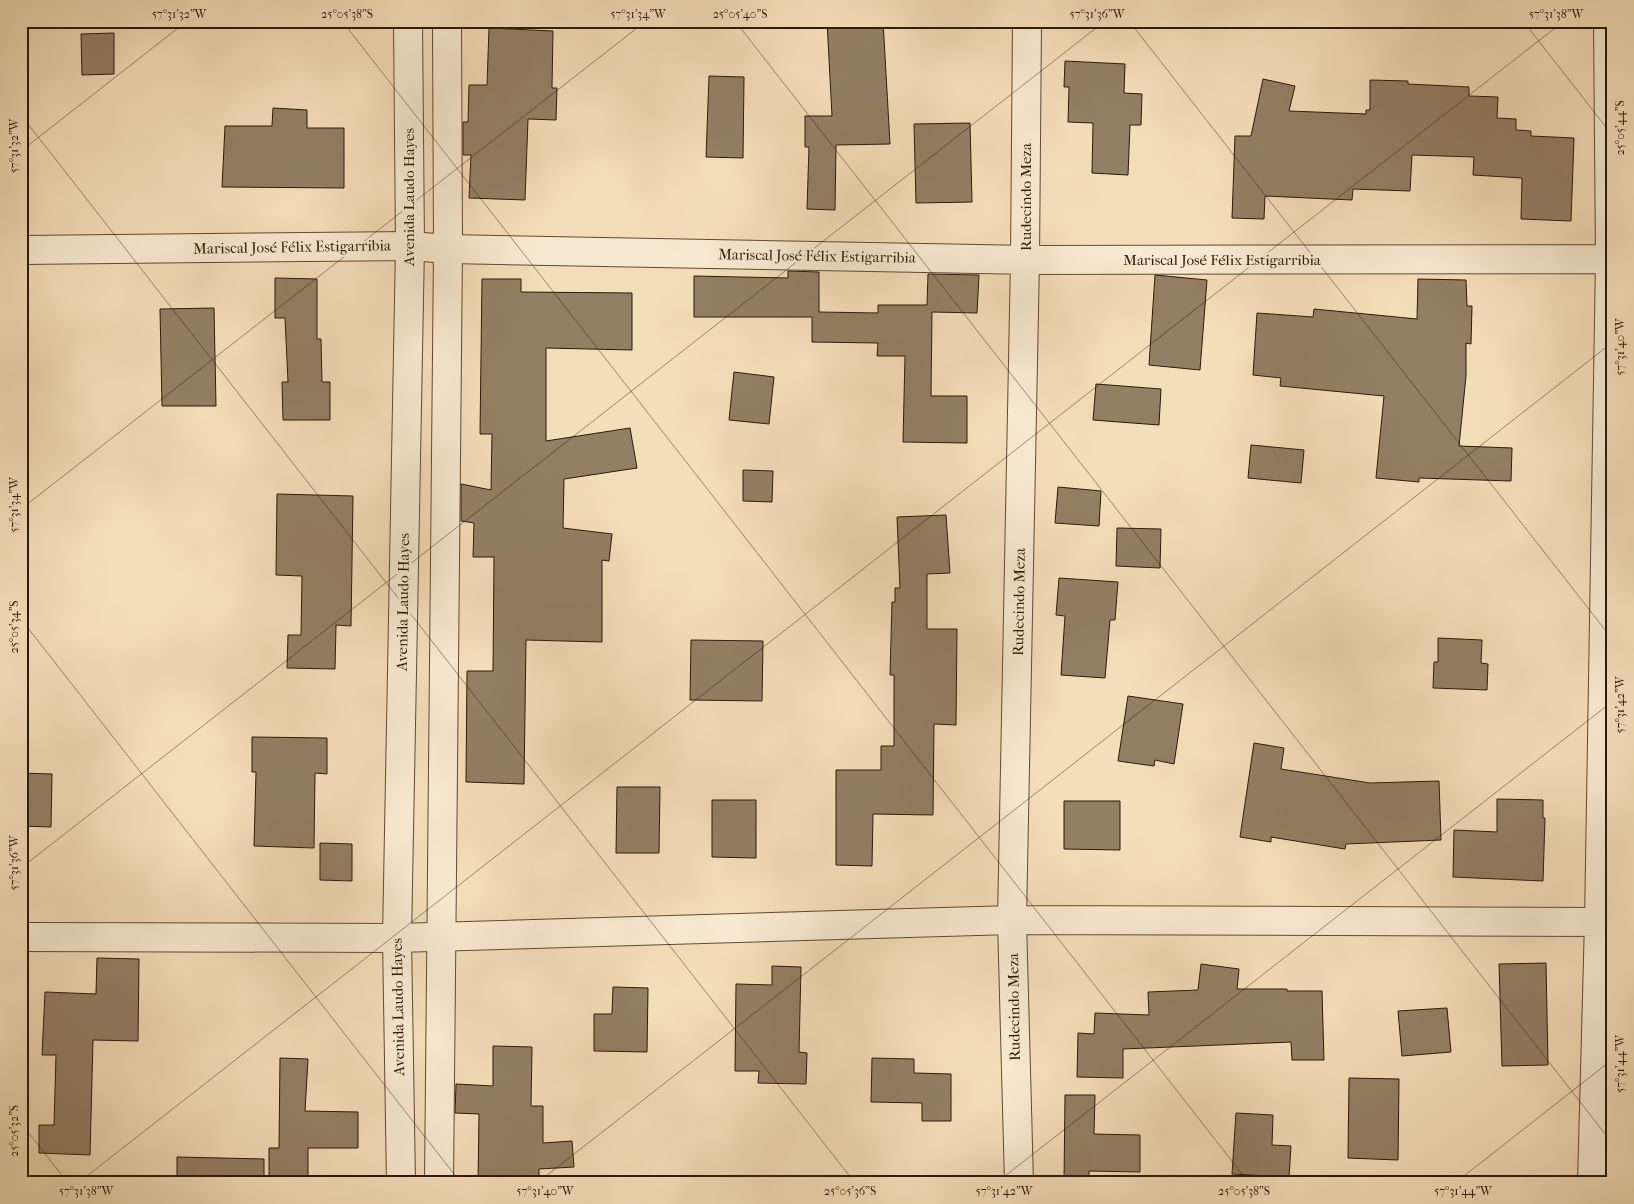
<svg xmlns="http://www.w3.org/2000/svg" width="1634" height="1204" viewBox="0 0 1634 1204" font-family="'IM FELL French Canon',serif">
<rect width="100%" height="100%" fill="#f4deb9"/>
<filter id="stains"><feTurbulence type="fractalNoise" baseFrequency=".004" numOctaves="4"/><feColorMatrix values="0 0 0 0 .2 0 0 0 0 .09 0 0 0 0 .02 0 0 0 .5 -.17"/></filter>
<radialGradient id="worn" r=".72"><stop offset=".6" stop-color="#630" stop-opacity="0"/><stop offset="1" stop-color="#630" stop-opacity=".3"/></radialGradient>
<path fill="#947f64" stroke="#2d1908" d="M 827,21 L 883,21 L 890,144 L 836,145 L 835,210 L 807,209 L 809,147 L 805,147 L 805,116 L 832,116 Z
M 489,28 L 553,31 L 552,88 L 557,88 L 556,120 L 528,119 L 525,200 L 469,198 L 471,155 L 463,155 L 463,122 L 468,122 L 469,85 L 487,85 Z
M 114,33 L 114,74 L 82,75 L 81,34 Z
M 1065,61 L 1125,64 L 1124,93 L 1142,94 L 1141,125 L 1130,125 L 1128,175 L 1092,173 L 1093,123 L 1068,122 L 1069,87 L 1064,87 Z
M 709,76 L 744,77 L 743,158 L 706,157 Z
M 1263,79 L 1295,86 L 1289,111 L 1366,114 L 1366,110 L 1370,110 L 1370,80 L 1408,81 L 1408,84 L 1469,87 L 1469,96 L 1498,97 L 1497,118 L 1516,119 L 1516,130 L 1531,131 L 1531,136 L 1574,138 L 1571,221 L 1521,219 L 1522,178 L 1473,175 L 1474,157 L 1412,155 L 1410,191 L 1353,189 L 1352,200 L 1265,196 L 1264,219 L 1232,218 L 1235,136 L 1251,136 Z
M 273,108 L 307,110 L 307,128 L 344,128 L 344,188 L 222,187 L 225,126 L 272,126 Z
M 970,123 L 972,202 L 916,203 L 914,124 Z
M 788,271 L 819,272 L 819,312 L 878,313 L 878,305 L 927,305 L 928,274 L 979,275 L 977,313 L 932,312 L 931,396 L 967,396 L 967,443 L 903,442 L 905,356 L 877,356 L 878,343 L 812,342 L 812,317 L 694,317 L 694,276 L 788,278 Z
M 1155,275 L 1207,280 L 1200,370 L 1149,365 Z
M 275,278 L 317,279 L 317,339 L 321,339 L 322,382 L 330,382 L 330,420 L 283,420 L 282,382 L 288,382 L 285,318 L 275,318 Z
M 482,279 L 521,279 L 521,292 L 632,293 L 632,350 L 546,348 L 546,441 L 630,428 L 637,468 L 564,479 L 563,528 L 612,534 L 609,561 L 602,560 L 602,642 L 526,640 L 524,784 L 466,782 L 467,671 L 493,671 L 494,557 L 473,557 L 474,523 L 461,521 L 461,484 L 491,490 L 492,434 L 480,434 Z
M 1418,279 L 1466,280 L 1467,306 L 1472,306 L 1471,344 L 1466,343 L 1466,376 L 1459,446 L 1512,448 L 1511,481 L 1419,478 L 1419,482 L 1376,478 L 1384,396 L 1280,386 L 1281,378 L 1253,375 L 1257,313 L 1313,317 L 1314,309 L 1417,319 Z
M 214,308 L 216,406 L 162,406 L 160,309 Z
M 734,372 L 774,377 L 769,424 L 729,420 Z
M 1096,384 L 1161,389 L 1159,425 L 1093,420 Z
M 1251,445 L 1304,450 L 1301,483 L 1248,478 Z
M 743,470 L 773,471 L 772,502 L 743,501 Z
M 1058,487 L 1101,491 L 1099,526 L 1055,523 Z
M 277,494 L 353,496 L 351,626 L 336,625 L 335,669 L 287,668 L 288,635 L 301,635 L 302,576 L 276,575 Z
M 946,515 L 950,573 L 927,574 L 927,629 L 957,629 L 956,725 L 934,724 L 933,815 L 873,814 L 872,866 L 836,865 L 836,770 L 881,770 L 881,746 L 894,746 L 894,675 L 890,675 L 892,602 L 895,602 L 895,588 L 900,588 L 897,517 Z
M 1117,528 L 1161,529 L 1160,568 L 1116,566 Z
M 1059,578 L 1118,582 L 1115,620 L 1110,620 L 1105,678 L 1061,675 L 1065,616 L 1056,615 Z
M 1438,638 L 1482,640 L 1481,663 L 1488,664 L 1487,690 L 1433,688 L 1434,662 L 1438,662 Z
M 691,640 L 763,641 L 762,701 L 690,700 Z
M 1128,696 L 1183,704 L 1174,764 L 1155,760 L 1154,766 L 1118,761 Z
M 252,737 L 327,738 L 327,774 L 315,773 L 314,848 L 254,846 L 256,772 L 252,772 Z
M 1254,743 L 1284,748 L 1281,769 L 1370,783 L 1439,781 L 1441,840 L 1346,844 L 1345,849 L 1271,837 L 1271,842 L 1240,837 Z
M 21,773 L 52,774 L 51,827 L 21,826 Z
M 617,787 L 660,787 L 659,853 L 616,853 Z
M 1497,799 L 1543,800 L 1543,818 L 1545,818 L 1543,881 L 1453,877 L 1454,830 L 1497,832 Z
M 712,800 L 756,800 L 756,858 L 712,857 Z
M 1064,801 L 1120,801 L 1120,850 L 1064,849 Z
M 320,843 L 352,844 L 352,881 L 320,880 Z
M 97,958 L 139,959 L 138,1041 L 93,1040 L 90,1155 L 39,1153 L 39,1125 L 54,1125 L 56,1055 L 42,1055 L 45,992 L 96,994 Z
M 1546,963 L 1548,1065 L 1502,1066 L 1499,964 Z
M 1201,964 L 1239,969 L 1237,989 L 1287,989 L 1287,991 L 1322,991 L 1324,1060 L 1292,1060 L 1291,1042 L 1123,1049 L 1123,1078 L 1077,1077 L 1078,1033 L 1094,1034 L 1095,1013 L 1149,1015 L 1148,992 L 1198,990 Z
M 772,966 L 801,967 L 799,1052 L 807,1053 L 806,1084 L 758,1083 L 759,1071 L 735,1071 L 736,984 L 772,985 Z
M 613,987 L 648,988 L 647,1052 L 594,1051 L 594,1014 L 612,1014 Z
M 1447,1008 L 1451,1052 L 1402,1056 L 1398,1011 Z
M 493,1046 L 532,1047 L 531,1106 L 543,1106 L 543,1143 L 572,1141 L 574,1167 L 539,1169 L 539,1183 L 478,1183 L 479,1114 L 455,1113 L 456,1084 L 493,1086 Z
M 280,1058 L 308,1059 L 305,1111 L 358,1112 L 358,1148 L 308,1148 L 308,1183 L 269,1183 L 269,1148 L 279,1148 Z
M 872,1058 L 914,1059 L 914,1073 L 951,1074 L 951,1121 L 922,1121 L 922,1103 L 871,1102 Z
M 1349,1078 L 1399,1079 L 1398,1160 L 1348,1158 Z
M 1065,1095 L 1095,1095 L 1094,1134 L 1140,1135 L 1140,1172 L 1089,1171 L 1089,1183 L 1064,1183 Z
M 1236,1113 L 1273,1115 L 1272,1145 L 1291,1146 L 1289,1177 L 1232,1174 Z
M 177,1157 L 264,1159 L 264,1183 L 177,1183 Z"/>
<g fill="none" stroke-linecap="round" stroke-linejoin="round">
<g stroke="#5f4a34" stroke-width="30">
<path id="minor" d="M 21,250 L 410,246 L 448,249 L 1025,260 L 1613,259
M 21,937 L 397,938 L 1012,920 L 1613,922
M 1019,1183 L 1012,920 L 1025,260 L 1027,21
M 1592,1183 L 1599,922 L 1610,259 L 1608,21"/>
</g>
<g stroke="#5f4a34" stroke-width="30">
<path id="tertiary" d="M 401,1183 L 397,938 L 410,246 L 408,21
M 439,1183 L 448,249 L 447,21"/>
</g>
<use href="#minor" stroke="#f8ead2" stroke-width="28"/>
<use href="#tertiary" stroke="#f8ead2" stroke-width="28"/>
</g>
<path fill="none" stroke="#2d1908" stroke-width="1" stroke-opacity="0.45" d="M 342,21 L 1249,1183M 735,21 L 1613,1144M 1129,21 L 1613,640M 1523,21 L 1613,136M 21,115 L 855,1183M 21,151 L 187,21M 21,509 L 646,21M 21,619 L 461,1183M 21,868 L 1105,21M 21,1123 L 68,1183M 78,1183 L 1564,21M 537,1183 L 1613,342M 996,1183 L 1613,701M 1455,1183 L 1613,1059"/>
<g text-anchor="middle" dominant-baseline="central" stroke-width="5" stroke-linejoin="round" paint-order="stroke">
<g font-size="15" fill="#2d1908" stroke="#f8ead2">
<text transform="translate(409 197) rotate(-90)">Avenida Laudo Hayes</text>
<text transform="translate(1026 197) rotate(-90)">Rudecindo Meza</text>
<text transform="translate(292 247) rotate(-1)">Mariscal José Félix Estigarribia</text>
<text transform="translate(817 256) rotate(1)">Mariscal José Félix Estigarribia</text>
<text x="1222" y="260">Mariscal José Félix Estigarribia</text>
<text transform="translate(403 602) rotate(-89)">Avenida Laudo Hayes</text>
<text transform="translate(1019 602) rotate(-89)">Rudecindo Meza</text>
<text transform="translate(398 1007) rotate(-91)">Avenida Laudo Hayes</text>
<text transform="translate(1014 1007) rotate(-91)">Rudecindo Meza</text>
</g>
</g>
<rect width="1634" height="1204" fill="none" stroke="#f4deb9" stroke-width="55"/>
<rect x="28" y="28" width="1578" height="1148" fill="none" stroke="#2d1908" stroke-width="2"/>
<g font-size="12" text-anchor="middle" fill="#2d1908">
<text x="179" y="18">57°31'32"W</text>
<text x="347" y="18">25°05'38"S</text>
<text x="638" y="18">57°31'34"W</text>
<text x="740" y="18">25°05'40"S</text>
<text x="1097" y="18">57°31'36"W</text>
<text x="1556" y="18">57°31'38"W</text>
<text transform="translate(1620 128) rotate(-90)" y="4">25°05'44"S</text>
<text transform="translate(14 146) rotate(-90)" y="4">57°31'32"W</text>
<text transform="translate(1620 347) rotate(-90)" y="4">57°31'40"W</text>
<text transform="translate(14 505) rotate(-90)" y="4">57°31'34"W</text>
<text transform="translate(14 627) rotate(-90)" y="4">25°05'34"S</text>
<text transform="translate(1620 705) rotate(-90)" y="4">57°31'42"W</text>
<text transform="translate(14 863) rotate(-90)" y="4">57°31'36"W</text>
<text transform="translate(1620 1064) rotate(-90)" y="4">57°31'44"W</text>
<text transform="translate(14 1131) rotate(-90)" y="4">25°05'32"S</text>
<text x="86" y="1195">57°31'38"W</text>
<text x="545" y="1195">57°31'40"W</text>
<text x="850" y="1195">25°05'36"S</text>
<text x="1004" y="1195">57°31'42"W</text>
<text x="1244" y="1195">25°05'38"S</text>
<text x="1463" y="1195">57°31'44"W</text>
</g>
<rect width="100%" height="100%" filter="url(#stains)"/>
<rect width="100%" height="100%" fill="url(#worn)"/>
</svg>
